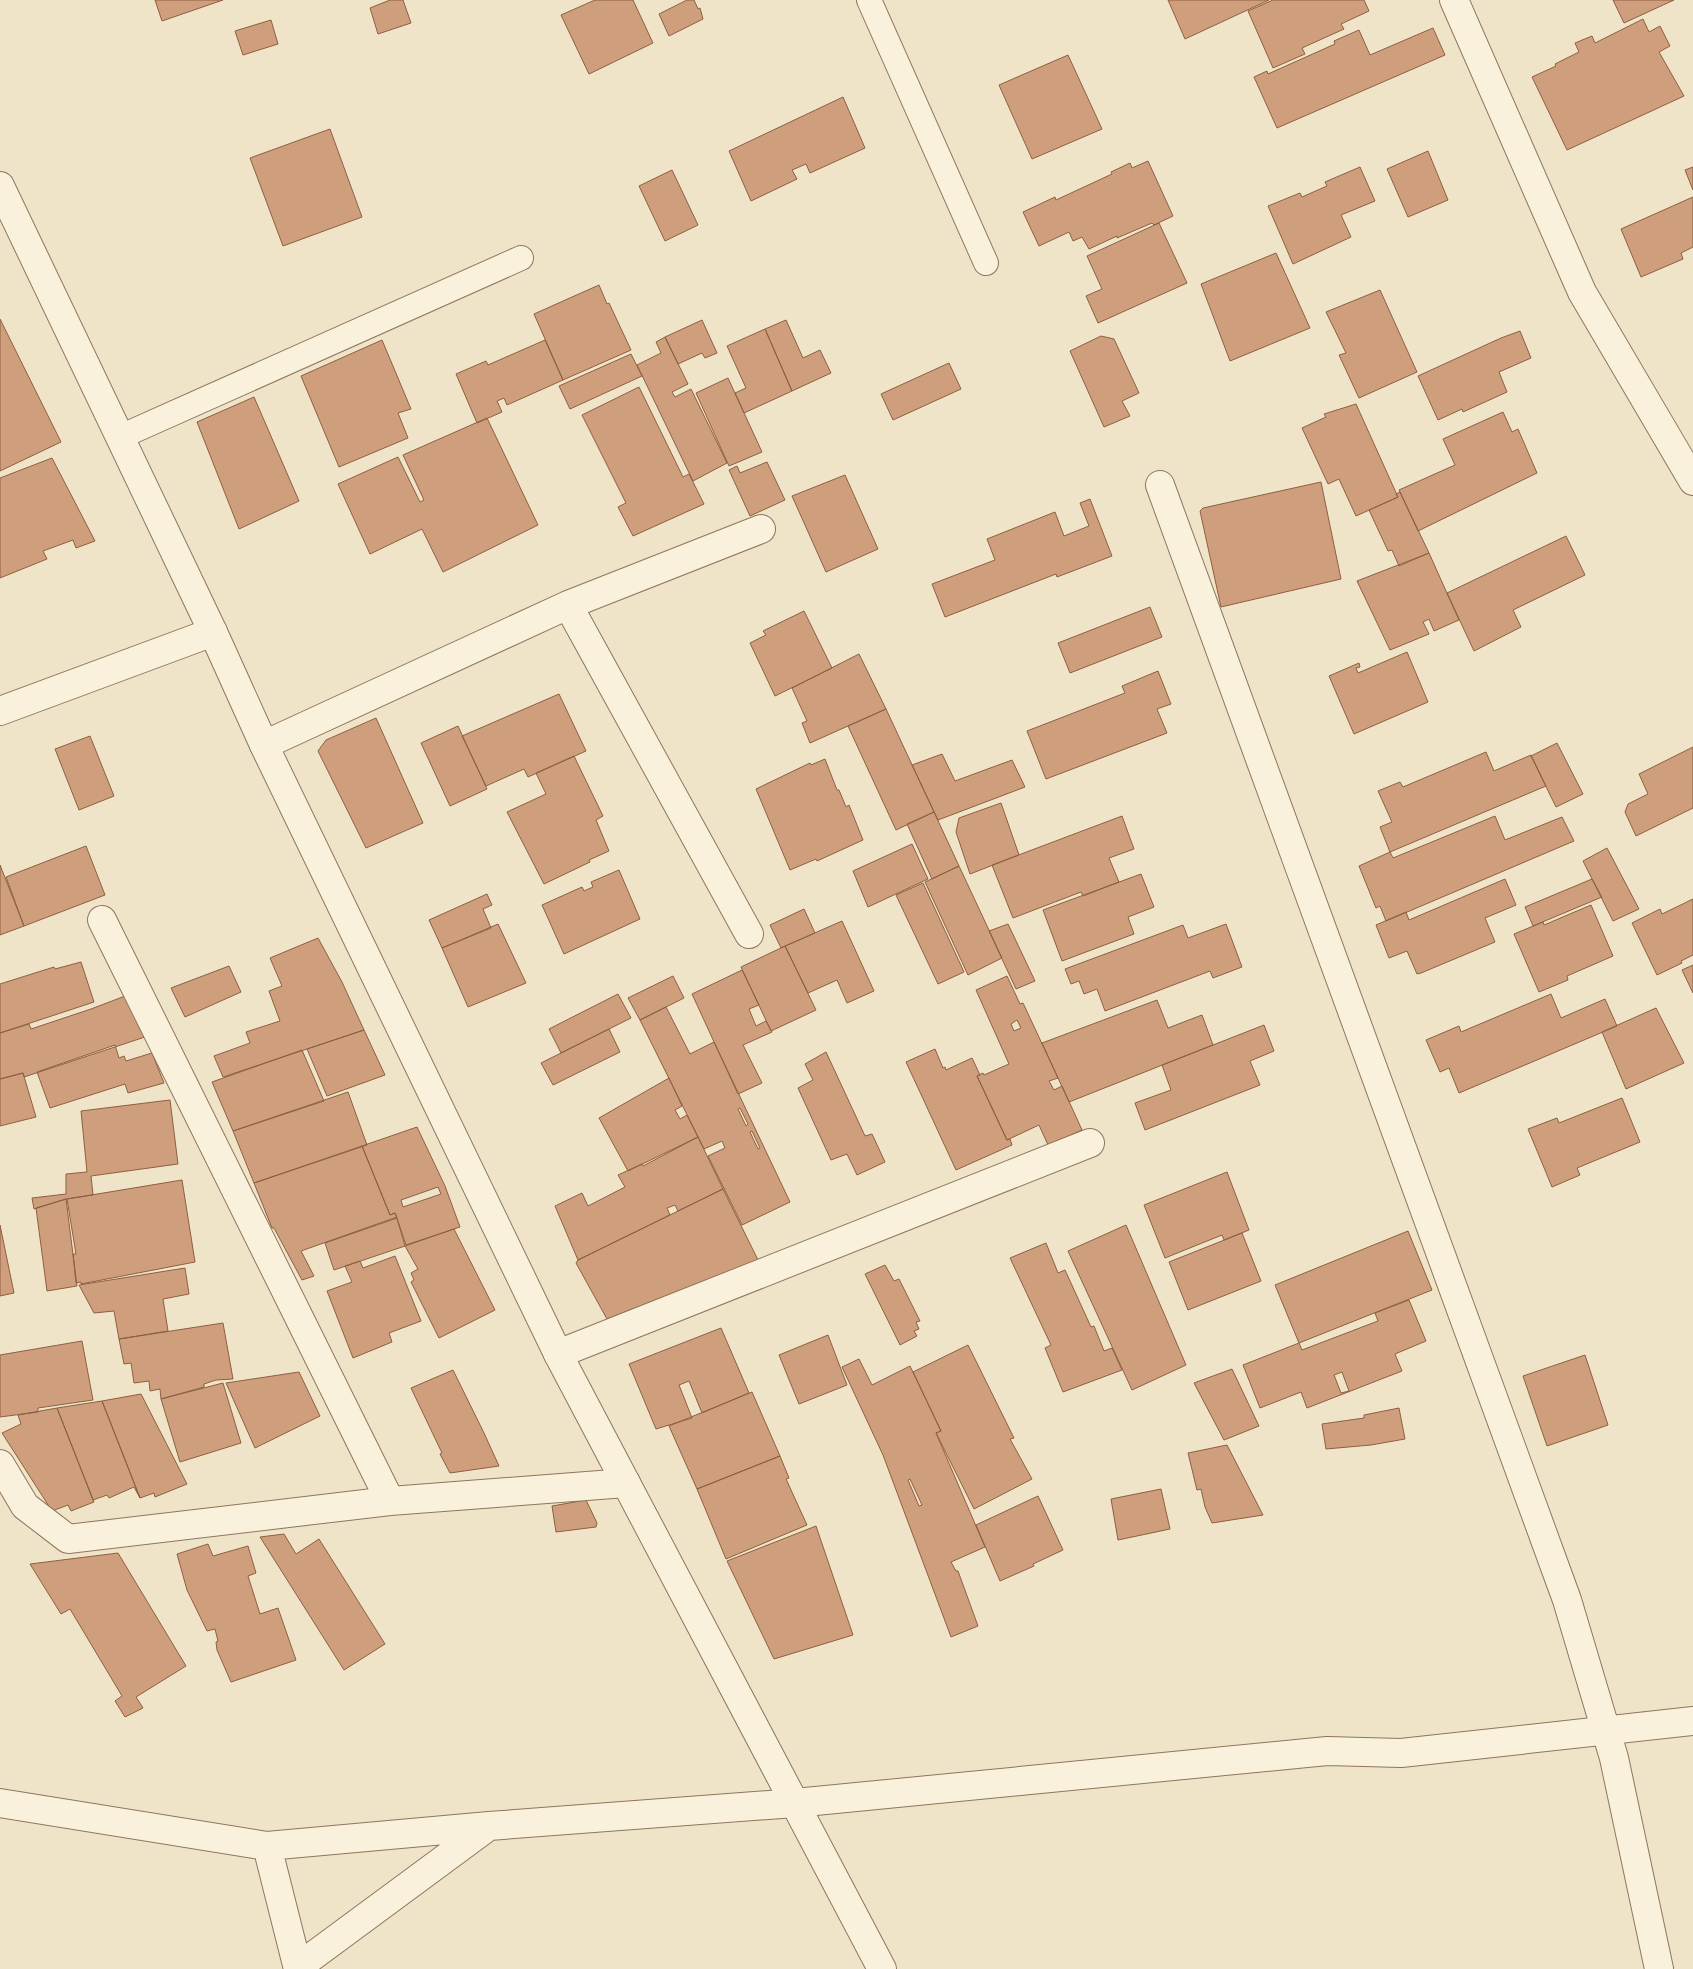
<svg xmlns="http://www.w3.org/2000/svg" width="1693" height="1969" viewBox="0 0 1693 1969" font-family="'Zilla Slab',serif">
<rect width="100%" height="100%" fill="#f0e4c8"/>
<path fill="#cf9f7d" stroke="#8d5f41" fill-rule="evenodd" d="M 155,0 L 223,0 L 162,21 Z
M 390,0 L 403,0 L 411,23 L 378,34 L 370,8 Z
M 595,0 L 633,0 L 653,43 L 589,74 L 561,15 Z
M 687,0 L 694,0 L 698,9 L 700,8 L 703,19 L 669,36 L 659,14 Z
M 1168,0 L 1269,0 L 1185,39 Z
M 1273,0 L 1364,0 L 1369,11 L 1341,24 L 1344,29 L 1302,48 L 1305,54 L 1273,68 L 1248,11 Z
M 1613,0 L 1674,0 L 1624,23 Z
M 1643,19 L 1649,32 L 1660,26 L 1670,46 L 1659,52 L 1684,96 L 1567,150 L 1532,77 L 1556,66 L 1555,64 L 1579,52 L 1575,43 L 1592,36 L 1595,43 Z
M 271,20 L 278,44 L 243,55 L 235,31 Z
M 1433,28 L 1445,55 L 1277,128 L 1254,77 L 1267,71 L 1268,74 L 1335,44 L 1334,41 L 1359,30 L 1370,55 Z
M 1068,55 L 1102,129 L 1032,159 L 999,85 Z
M 843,97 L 865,148 L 810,173 L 806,164 L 792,170 L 797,179 L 751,201 L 729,151 Z
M 330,129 L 362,217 L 283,246 L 250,158 Z
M 1428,151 L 1448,200 L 1408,217 L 1387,169 Z
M 1148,161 L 1173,216 L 1154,225 L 1152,223 L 1117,238 L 1117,236 L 1089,249 L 1082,237 L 1073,241 L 1069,232 L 1039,246 L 1023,212 L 1055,197 L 1056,200 L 1112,174 L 1111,172 L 1130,163 L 1132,168 Z
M 1360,167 L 1375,201 L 1341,215 L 1351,237 L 1293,264 L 1268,206 L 1300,193 L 1302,197 L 1327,186 L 1325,182 Z
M 1693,167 L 1693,190 L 1685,170 Z
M 672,170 L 698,225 L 665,241 L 639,186 Z
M 1693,197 L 1693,247 L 1681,253 L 1683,259 L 1641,277 L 1621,229 Z
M 1159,223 L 1187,283 L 1098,323 L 1086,296 L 1102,289 L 1087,256 Z
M 1276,253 L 1310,328 L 1230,361 L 1201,284 Z
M 599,285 L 607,304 L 609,303 L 631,350 L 563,380 L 534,314 Z
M 1380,290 L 1417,372 L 1359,398 L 1339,355 L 1346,353 L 1326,312 Z
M 0,319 L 61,442 L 0,471 Z
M 702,320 L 717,353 L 705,358 L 702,353 L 678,364 L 665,337 Z
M 786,320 L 803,358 L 820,350 L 831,373 L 792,391 L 765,329 Z
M 765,329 L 792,391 L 744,413 L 735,393 L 746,388 L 727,346 Z
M 1520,331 L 1531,358 L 1499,372 L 1507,392 L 1463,412 L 1462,409 L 1438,420 L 1418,376 L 1501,338 Z
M 1101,336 L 1114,339 L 1139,393 L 1122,401 L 1130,416 L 1104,427 L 1070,351 Z
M 665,337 L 688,384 L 672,392 L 675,397 L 691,389 L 727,463 L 693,481 L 637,365 L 661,353 L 656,342 Z
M 382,340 L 411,409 L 398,413 L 408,438 L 339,467 L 301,376 Z
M 545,340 L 563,380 L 507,405 L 504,398 L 497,401 L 502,412 L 477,423 L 456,374 L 486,361 L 488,365 Z
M 631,354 L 642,376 L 570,409 L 559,386 Z
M 949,363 L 961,389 L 893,420 L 881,394 Z
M 728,378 L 762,452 L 729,466 L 696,393 Z
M 639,387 L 683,477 L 689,474 L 704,504 L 633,536 L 618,507 L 626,503 L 582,415 Z
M 254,397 L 299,501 L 239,529 L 197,422 Z
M 1356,404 L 1398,497 L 1356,516 L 1339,479 L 1328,484 L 1302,428 L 1326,417 L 1324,414 Z
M 1503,412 L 1512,432 L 1518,429 L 1537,473 L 1418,531 L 1399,490 L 1455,465 L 1443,439 Z
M 487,418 L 538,525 L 443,572 L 422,529 L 370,554 L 338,484 L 398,457 L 420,502 L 424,500 L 403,455 Z
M 52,458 L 95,541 L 76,548 L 73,540 L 43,551 L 47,559 L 0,578 L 0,478 Z
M 767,462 L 785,500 L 750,516 L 729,470 L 737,466 L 740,473 Z
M 845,475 L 878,549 L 826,572 L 792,496 Z
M 1321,482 L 1341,579 L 1221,607 L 1200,511 L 1203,508 Z
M 1400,492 L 1429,553 L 1399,566 L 1392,550 L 1388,551 L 1369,510 L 1398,497 L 1396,494 Z
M 1090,499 L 1112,556 L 1057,577 L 1056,574 L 945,617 L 932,584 L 995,560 L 987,539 L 1055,512 L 1064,536 L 1089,526 L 1080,503 Z
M 1566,536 L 1585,575 L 1513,610 L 1521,627 L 1474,651 L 1447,593 Z
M 1429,553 L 1459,620 L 1434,631 L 1429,619 L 1423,622 L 1429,634 L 1390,650 L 1357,581 Z
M 1150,607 L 1162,637 L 1070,673 L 1058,643 Z
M 804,611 L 832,668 L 775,696 L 750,643 L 766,635 L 763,631 Z
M 1407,652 L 1428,702 L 1354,734 L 1329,676 L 1359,663 L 1360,667 L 1356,668 L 1358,673 Z
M 859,654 L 886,709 L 810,743 L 802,723 L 807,721 L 792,688 Z
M 1158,671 L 1171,704 L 1157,709 L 1167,733 L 1046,779 L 1027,731 L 1125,693 L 1122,686 Z
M 559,694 L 586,751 L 528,777 L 524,769 L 486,786 L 462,736 Z
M 886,709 L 934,812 L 896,830 L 848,726 Z
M 376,718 L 423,823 L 366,848 L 318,751 L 326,740 Z
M 458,726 L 487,789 L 450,806 L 421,743 Z
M 90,736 L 114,796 L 79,810 L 55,749 Z
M 1557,743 L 1583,794 L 1556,807 L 1531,756 Z
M 1693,747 L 1693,808 L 1636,836 L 1625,812 L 1628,804 L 1648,794 L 1639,774 Z
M 1486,752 L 1494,771 L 1531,755 L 1546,786 L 1390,852 L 1380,827 L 1392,822 L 1378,791 L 1400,782 L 1403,787 Z
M 942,754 L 955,781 L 1012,760 L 1025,787 L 938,820 L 912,765 Z
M 574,756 L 603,816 L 596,820 L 609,851 L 589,860 L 590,862 L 544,884 L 507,812 L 546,794 L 536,773 Z
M 825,759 L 837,790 L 839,790 L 846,807 L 849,805 L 863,840 L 817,861 L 816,859 L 790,870 L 756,789 L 810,763 L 811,765 Z
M 1001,803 L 1019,855 L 970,874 L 956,832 L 959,818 Z
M 934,812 L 959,866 L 932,879 L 907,824 Z
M 1122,816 L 1134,849 L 1109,858 L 1119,882 L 1083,896 L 1081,892 L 1013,918 L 992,865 Z
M 1495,816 L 1505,840 L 1562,817 L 1574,841 L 1386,921 L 1380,906 L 1376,908 L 1359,866 L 1390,852 L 1393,858 Z
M 912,844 L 928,879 L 868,907 L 853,871 Z
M 86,846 L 105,895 L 24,926 L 6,877 Z
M 1607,848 L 1639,909 L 1613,921 L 1583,861 Z
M 0,865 L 24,926 L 0,935 Z
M 959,866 L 1002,958 L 968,975 L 925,882 Z
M 619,870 L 640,919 L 564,954 L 542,905 L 582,887 L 584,891 L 593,887 L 591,882 Z
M 1141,874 L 1154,907 L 1128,917 L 1134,934 L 1062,961 L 1043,910 Z
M 1505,879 L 1516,905 L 1485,918 L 1495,942 L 1421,973 L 1417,974 L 1407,951 L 1389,958 L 1376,925 L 1406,912 L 1409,920 Z
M 1592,879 L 1602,897 L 1533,926 L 1525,907 Z
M 923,883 L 964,972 L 938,984 L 896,895 Z
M 487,894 L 492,905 L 483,909 L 491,928 L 442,948 L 429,920 Z
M 1693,899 L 1693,955 L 1681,961 L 1682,963 L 1657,975 L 1632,923 L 1660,909 L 1662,914 Z
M 1591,905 L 1613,956 L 1567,976 L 1568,980 L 1539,992 L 1514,934 L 1543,922 L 1544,925 Z
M 804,909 L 815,933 L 781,948 L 770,925 Z
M 842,921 L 874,991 L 847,1003 L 837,980 L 808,993 L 785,946 Z
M 498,924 L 526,983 L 468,1007 L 442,948 Z
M 1008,924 L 1035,981 L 1016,989 L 989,931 Z
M 1226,924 L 1242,967 L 1213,978 L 1210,971 L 1105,1011 L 1097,989 L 1084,994 L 1079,981 L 1071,984 L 1065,969 L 1183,925 L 1188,938 Z
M 318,938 L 342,982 L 364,1030 L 223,1077 L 214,1056 L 250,1043 L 246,1032 L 280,1021 L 269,991 L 282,986 L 270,958 Z
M 785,946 L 816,1010 L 771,1031 L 741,967 Z
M 81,962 L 94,1002 L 0,1033 L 0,984 L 54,967 L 55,969 Z
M 1693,965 L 1693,993 L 1682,970 Z
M 229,966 L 241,992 L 185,1017 L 171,988 Z
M 742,970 L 759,1005 L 749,1009 L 756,1026 L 766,1021 L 772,1032 L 743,1045 L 762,1083 L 738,1094 L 692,994 Z
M 673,976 L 684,998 L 640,1020 L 628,998 Z
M 1007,976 L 1020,1004 L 1023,1003 L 1058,1078 L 1049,1081 L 1054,1090 L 1062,1086 L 1082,1130 L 1048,1145 L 1039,1125 L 1007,1140 L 977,1076 L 983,1073 L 984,1075 L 1009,1064 L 976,990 ZM 1017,1020 L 1021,1028 L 1014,1031 L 1011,1024 Z
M 618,994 L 631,1018 L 561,1053 L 549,1029 Z
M 1551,994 L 1561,1018 L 1605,999 L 1617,1026 L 1459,1093 L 1449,1068 L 1440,1072 L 1426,1040 L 1459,1026 L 1461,1032 Z
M 125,996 L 145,1037 L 24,1077 L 23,1073 L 0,1079 L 0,1033 L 29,1024 L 31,1029 L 91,1009 Z
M 1157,1000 L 1168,1028 L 1202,1015 L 1213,1045 L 1069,1102 L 1042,1043 Z
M 666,1007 L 690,1054 L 714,1042 L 790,1202 L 742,1225 L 708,1156 L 725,1148 L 722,1141 L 704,1149 L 640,1020 ZM 740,1108 L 748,1124 L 746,1126 L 738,1109 ZM 752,1131 L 760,1148 L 758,1149 L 750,1132 Z
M 1656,1008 L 1684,1063 L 1626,1089 L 1602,1032 Z
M 1264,1025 L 1274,1051 L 1250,1061 L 1260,1085 L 1145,1130 L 1135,1103 L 1171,1090 L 1162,1065 Z
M 609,1029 L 620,1052 L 553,1085 L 541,1063 Z
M 364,1030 L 385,1075 L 327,1096 L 307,1049 Z
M 115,1045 L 119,1058 L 124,1056 L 126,1061 L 152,1053 L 164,1083 L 128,1093 L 125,1084 L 50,1108 L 37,1072 Z
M 935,1049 L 943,1068 L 945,1067 L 946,1070 L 972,1058 L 980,1075 L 977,1076 L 1007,1140 L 1010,1139 L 1012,1145 L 956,1170 L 906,1062 Z
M 302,1050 L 324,1101 L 233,1131 L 212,1082 Z
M 826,1052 L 865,1136 L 872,1134 L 885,1162 L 857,1175 L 847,1154 L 831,1160 L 798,1088 L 813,1080 L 805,1064 Z
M 23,1073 L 36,1117 L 0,1126 L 0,1079 Z
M 669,1078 L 682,1106 L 675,1110 L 680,1119 L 687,1115 L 698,1137 L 628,1171 L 599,1118 Z
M 348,1092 L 367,1145 L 254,1183 L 233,1131 Z
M 1622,1098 L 1640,1142 L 1577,1168 L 1580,1175 L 1552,1187 L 1528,1129 L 1557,1118 L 1559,1123 Z
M 170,1100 L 178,1164 L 91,1176 L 93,1195 L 66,1199 L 34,1209 L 32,1198 L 66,1194 L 66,1174 L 87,1172 L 81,1111 Z
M 417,1127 L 445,1186 L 460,1227 L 406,1245 L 395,1213 L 390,1215 L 362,1146 ZM 438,1187 L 441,1194 L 403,1207 L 401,1200 Z
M 698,1137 L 723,1189 L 678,1211 L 675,1205 L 667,1208 L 670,1215 L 578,1260 L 555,1206 L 582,1193 L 588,1206 L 625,1187 L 618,1175 L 642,1164 L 643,1166 Z
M 362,1146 L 390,1215 L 395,1213 L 397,1217 L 301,1251 L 314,1276 L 302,1280 L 274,1228 L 272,1228 L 254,1183 Z
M 1227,1172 L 1249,1230 L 1224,1240 L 1222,1235 L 1165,1258 L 1144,1205 Z
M 182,1180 L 195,1262 L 81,1284 L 81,1282 L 76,1283 L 73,1254 L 76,1254 L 67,1199 Z
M 723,1189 L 758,1260 L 607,1319 L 576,1263 L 578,1260 Z
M 66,1199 L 77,1286 L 47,1291 L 36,1208 Z
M 397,1218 L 405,1246 L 334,1270 L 325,1243 Z
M 0,1225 L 14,1293 L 0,1296 Z
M 1126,1225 L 1186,1365 L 1132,1390 L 1068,1251 Z
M 454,1229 L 495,1310 L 439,1338 L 411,1282 L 414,1280 L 411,1273 L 418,1269 L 405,1246 Z
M 1408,1231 L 1432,1290 L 1299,1343 L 1275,1285 Z
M 1242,1233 L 1261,1281 L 1188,1310 L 1169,1262 Z
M 1046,1243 L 1058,1273 L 1065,1270 L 1091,1327 L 1094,1326 L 1104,1351 L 1112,1348 L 1122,1370 L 1063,1392 L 1045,1348 L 1051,1345 L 1010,1258 Z
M 395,1256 L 421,1321 L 389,1333 L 392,1342 L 353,1358 L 327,1291 L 352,1282 L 345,1266 L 360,1261 L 363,1268 Z
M 885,1265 L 894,1281 L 899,1279 L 920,1321 L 916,1322 L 919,1329 L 914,1331 L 917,1336 L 900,1345 L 865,1274 Z
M 185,1268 L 189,1294 L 163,1299 L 168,1331 L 119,1339 L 114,1311 L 94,1313 L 79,1285 Z
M 1409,1300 L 1426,1341 L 1395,1354 L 1402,1371 L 1307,1408 L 1301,1392 L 1260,1408 L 1243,1365 L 1299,1343 L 1302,1350 L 1378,1321 L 1375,1313 ZM 1342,1372 L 1349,1391 L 1341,1393 L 1334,1375 Z
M 223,1323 L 233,1379 L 216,1380 L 204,1384 L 204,1387 L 161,1399 L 160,1389 L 150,1391 L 149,1381 L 134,1383 L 131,1363 L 124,1364 L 119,1339 Z
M 721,1328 L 749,1393 L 702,1413 L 689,1381 L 679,1385 L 692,1418 L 656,1429 L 629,1364 Z
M 828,1335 L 847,1385 L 799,1404 L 779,1355 Z
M 82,1341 L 93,1400 L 38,1408 L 38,1412 L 0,1417 L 0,1355 Z
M 968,1345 L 1014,1438 L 1010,1439 L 1032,1479 L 974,1509 L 936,1433 L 941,1431 L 913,1372 Z
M 1585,1355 L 1608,1425 L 1547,1446 L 1523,1376 Z
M 859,1359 L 872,1385 L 910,1366 L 941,1431 L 936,1433 L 985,1547 L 951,1562 L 956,1571 L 958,1571 L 978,1626 L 951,1637 L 883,1455 L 842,1367 ZM 910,1479 L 922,1505 L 919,1506 L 908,1480 Z
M 1232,1369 L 1259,1426 L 1224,1440 L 1194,1383 Z
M 453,1370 L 484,1433 L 499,1466 L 450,1473 L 440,1454 L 442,1453 L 411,1388 Z
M 299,1372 L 320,1416 L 255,1448 L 226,1383 Z
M 223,1383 L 241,1443 L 180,1462 L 161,1399 Z
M 752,1392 L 780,1456 L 697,1489 L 669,1426 Z
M 141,1394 L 187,1484 L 155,1497 L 154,1493 L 140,1498 L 102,1401 Z
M 102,1401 L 140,1498 L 134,1487 L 109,1498 L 107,1495 L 93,1500 L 57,1408 Z
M 57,1408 L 94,1502 L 71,1511 L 68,1505 L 52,1511 L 2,1433 L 21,1424 L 18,1415 Z
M 1399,1408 L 1405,1439 L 1371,1445 L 1326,1449 L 1322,1424 L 1364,1418 L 1364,1415 Z
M 1227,1445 L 1263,1515 L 1212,1523 L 1205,1507 L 1201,1489 L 1197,1490 L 1188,1453 Z
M 780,1456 L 789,1478 L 786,1479 L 807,1525 L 726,1559 L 697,1489 Z
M 1161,1489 L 1170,1529 L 1118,1540 L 1111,1499 Z
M 1038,1496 L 1063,1550 L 1033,1564 L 1034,1566 L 1000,1581 L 976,1525 Z
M 586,1500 L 597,1523 L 596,1527 L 556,1532 L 552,1506 Z
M 816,1526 L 853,1635 L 774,1659 L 727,1561 Z
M 284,1534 L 296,1554 L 319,1539 L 385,1644 L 344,1670 L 260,1537 Z
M 208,1544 L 213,1556 L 248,1546 L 256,1573 L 248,1576 L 260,1614 L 278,1608 L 296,1660 L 231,1682 L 217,1650 L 216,1642 L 218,1641 L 215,1629 L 207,1631 L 187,1590 L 177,1554 Z
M 118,1553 L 186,1666 L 136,1697 L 143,1708 L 125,1717 L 115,1701 L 122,1696 L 70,1609 L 61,1614 L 30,1564 Z"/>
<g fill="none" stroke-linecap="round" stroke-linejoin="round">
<g stroke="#8d765c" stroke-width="26">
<path id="service" d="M 869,0 L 986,263
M 120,437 L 521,258"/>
</g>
<g stroke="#8d765c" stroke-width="30">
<path id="minor" d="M 1454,0 L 1582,292 L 1693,481
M 1160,485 L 1567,1600 L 1614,1758 L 1659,1969
M 568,605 L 749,934
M 0,711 L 213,632
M 264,745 L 568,605 L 761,529
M 102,920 L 390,1501
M 558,1354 L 1090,1143
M 0,1464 L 25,1506 L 68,1539 L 390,1501 L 626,1483
M 0,1803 L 267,1846 L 489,1826 L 795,1803 L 1327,1751 L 1401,1753 L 1693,1721
M 267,1846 L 298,1969
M 298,1967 L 489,1826"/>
</g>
<g stroke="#8d765c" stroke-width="30">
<path id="tertiary" d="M 0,186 L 213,632 L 264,745 L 558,1354 L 882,1969"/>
</g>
<use href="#service" stroke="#faf1dc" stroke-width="24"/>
<use href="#minor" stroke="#faf1dc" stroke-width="28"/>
<use href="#tertiary" stroke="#faf1dc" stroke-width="28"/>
</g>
</svg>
